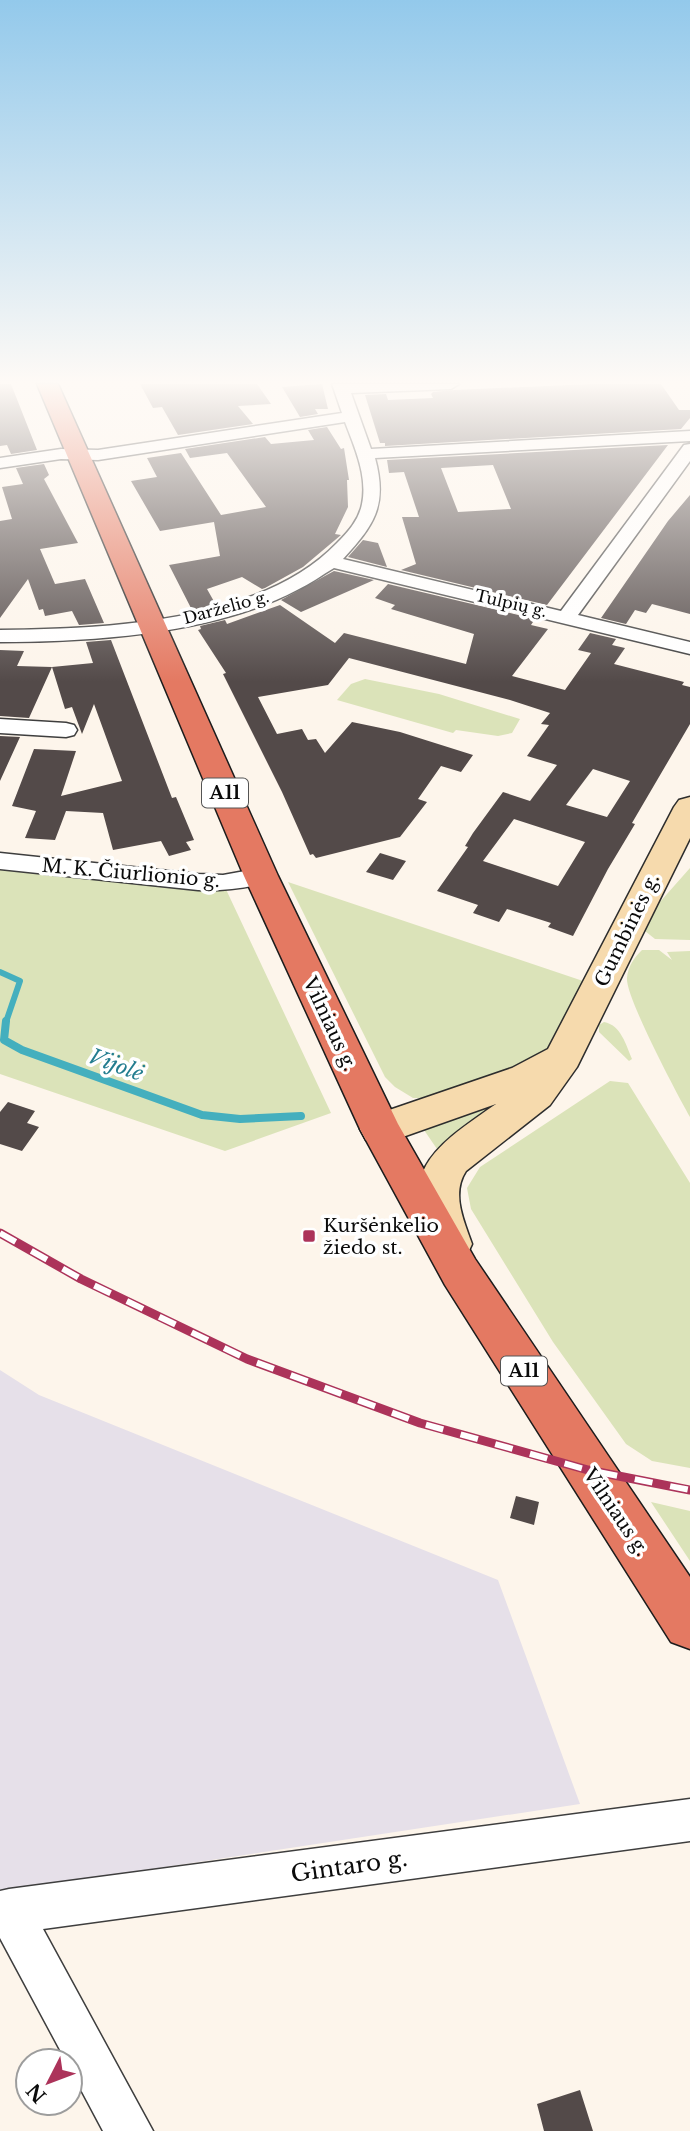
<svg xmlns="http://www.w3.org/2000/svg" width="690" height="2131" viewBox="0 0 690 2131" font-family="'Libre Baskerville',serif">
<rect width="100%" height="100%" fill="#fdf5eb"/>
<path fill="#e6e0e9" d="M 0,1370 L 39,1395 L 498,1580 L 580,1804 L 0,1892 Z"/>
<path fill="#dbe3b9" d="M 365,679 L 439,694 L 520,719 L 512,733 L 498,736 L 456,730 L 453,733 L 337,700 L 351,684 Z
M 0,861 L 223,883 L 331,1113 L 225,1151 L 0,1074 Z
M 690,868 L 690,940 L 655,939 L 645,931 L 659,903 Z
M 288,882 L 583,981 L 543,1056 L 522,1069 L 430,1098 L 413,1098 L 395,1087 L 385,1077 Z
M 642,950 L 659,950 L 672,960 L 667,952 L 690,951 L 690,1117 C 678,1096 625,996 627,978 C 628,966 634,958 642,950 Z
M 604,1022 C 621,1025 626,1045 632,1059 L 629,1061 L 599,1032 L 599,1025 Z
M 610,1081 L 628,1083 L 690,1183 L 690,1468 L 652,1461 L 626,1444 L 553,1342 L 471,1209 L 467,1188 L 480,1167 Z
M 497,1105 L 505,1108 L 437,1149 L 424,1130 Z
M 651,1502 L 690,1511 L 690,1561 Z"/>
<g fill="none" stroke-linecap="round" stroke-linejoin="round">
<path stroke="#44afbe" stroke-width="6" d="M 0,972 L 20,981 L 6,1022"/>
<path stroke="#44afbe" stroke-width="8" d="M 6,1021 L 4,1040 L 22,1050 L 202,1115 L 240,1119 L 301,1116"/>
</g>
<path fill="#534a49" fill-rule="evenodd" d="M 0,384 L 11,384 L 37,450 L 11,454 L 7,445 L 0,446 Z
M 140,384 L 257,384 L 271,404 L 238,406 L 253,424 L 178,435 L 162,407 L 153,408 Z
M 322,384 L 328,409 L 315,409 L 318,414 L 300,417 L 282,387 Z
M 594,384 L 661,384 L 679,410 L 690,410 L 690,418 L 681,429 L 385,446 L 385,443 L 380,443 L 365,395 L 386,394 L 388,400 L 433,398 L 431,394 L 433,392 L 454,390 Z
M 327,427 L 341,449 L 344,448 L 349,480 L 347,480 L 348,507 L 335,534 L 341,535 L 303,567 L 265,588 L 262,589 L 242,577 L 207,589 L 216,605 L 192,610 L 169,565 L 220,556 L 214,522 L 160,531 L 131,481 L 157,477 L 147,458 L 181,453 L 221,515 L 266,507 L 227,453 L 190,458 L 185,449 L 265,437 L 271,444 L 314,440 L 308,430 Z
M 668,445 L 547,605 L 401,570 L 416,564 L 402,517 L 419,517 L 404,472 L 389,473 L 387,460 ZM 493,465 L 511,509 L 458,512 L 441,468 Z
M 44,464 L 49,475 L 44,479 L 78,543 L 40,549 L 55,584 L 85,579 L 104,623 L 79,625 L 72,611 L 45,616 L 43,609 L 39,610 L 28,579 L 0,618 L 0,521 L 12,519 L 2,487 L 23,484 L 16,468 Z
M 690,495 L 690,614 L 652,604 L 646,613 L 635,610 L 626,624 L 601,618 L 668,521 Z
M 363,540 L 378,543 L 387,567 L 348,557 Z
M 334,571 L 374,580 L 301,612 L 281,600 Z
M 388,584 L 535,619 L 531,625 L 548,629 L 512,676 L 565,690 L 591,653 L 578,650 L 590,633 L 616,639 L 612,645 L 625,648 L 614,664 L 684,682 L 682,685 L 690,687 L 690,724 L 632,823 L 635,824 L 608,869 L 573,936 L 548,927 L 551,923 L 507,909 L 499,922 L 473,913 L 478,905 L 437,891 L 468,847 L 465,846 L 473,833 L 503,792 L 530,801 L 557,765 L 527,756 L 549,725 L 541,724 L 550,713 L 510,700 L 349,658 L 328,685 L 258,697 L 277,734 L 302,729 L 308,740 L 316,739 L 325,753 L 352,722 L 400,732 L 473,755 L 461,772 L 441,766 L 418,799 L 427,802 L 400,837 L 316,858 L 313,854 L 310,855 L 282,792 L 223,674 L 226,673 L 198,630 L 201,629 L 200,626 L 225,620 L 227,624 L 280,605 L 335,643 L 344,633 L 466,664 L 474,634 L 391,609 L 395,605 L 375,598 ZM 593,769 L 630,781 L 607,817 L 566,805 ZM 514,819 L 585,842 L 558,886 L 483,861 Z
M 111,640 L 172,798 L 176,797 L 194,840 L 186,842 L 191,850 L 169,856 L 161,841 L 113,850 L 103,813 L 66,811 L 55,840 L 25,838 L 36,811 L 12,806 L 34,749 L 76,751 L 61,796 L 122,781 L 94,704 L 82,734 L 72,707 L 65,709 L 52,667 L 93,663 L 86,642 Z
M 0,650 L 24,651 L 17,666 L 52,667 L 29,718 L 0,716 Z
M 0,736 L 20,737 L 0,781 Z
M 380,853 L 406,861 L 393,880 L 366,872 Z
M 8,1102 L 35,1111 L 27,1123 L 39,1127 L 22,1151 L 0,1144 L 0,1112 Z
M 516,1496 L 539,1502 L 534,1525 L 510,1518 Z
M 580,2090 L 593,2131 L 544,2131 L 537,2104 Z"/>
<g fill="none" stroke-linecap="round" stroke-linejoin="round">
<g stroke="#3e3e3e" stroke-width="3">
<path id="street" d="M 332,384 L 459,384 L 451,389 L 351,393 L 371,449 L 690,431 L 690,441 L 375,458 C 388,506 374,525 343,559 L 561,611 L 684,445 L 690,444 L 690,461 L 578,615 L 690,642 L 690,654 L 334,568 C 322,575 310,584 297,590 C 214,634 93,642 0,642 L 0,630 C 104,629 260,623 337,543 C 348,532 359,520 362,504 C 368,476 354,446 345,422 L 98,460 L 61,459 L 0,468 L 0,458 L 61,449 L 98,450 L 342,413 Z
M 0,719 L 66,723 L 74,725 L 77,730 L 74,735 L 66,737 L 0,733 Z
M 0,853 L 198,874 L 223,875 L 261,868 L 270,870 L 273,876 L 270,882 C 246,888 223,891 198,890 L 0,869 Z
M 690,1799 L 690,1841 L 43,1929 L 153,2131 L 103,2131 L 70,2069 L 70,2061 L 66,2061 L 0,1938 L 0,1891 L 9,1889 Z"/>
</g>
<g stroke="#2d2d2d" stroke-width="3">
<path id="secondary" d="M 690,797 L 690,838 L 577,1067 L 550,1105 L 466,1171 C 451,1194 464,1221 472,1244 L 466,1257 L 451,1262 L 436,1257 C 394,1173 431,1149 496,1104 L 380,1145 L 366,1140 L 360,1129 L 366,1118 L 512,1068 L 548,1049 L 674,807 L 679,800 Z"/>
</g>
<g stroke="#1c1c1c" stroke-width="3">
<path id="highway" d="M 37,384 L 58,384 L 278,876 L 398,1124 L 475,1259 L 690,1577 L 690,1649 L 671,1642 L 445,1285 L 360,1129 L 244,876 Z"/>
</g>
<use href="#street" fill="#fff" fill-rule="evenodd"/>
<use href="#secondary" fill="#f6daad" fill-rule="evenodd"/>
<use href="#highway" fill="#e47962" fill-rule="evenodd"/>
<g stroke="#ac335a" stroke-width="9">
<path id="rail" d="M 0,1233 L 81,1279 L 247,1359 L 420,1423 L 588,1470 L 690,1490"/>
</g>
<use href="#rail" stroke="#fff" stroke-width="6" stroke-dasharray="18" stroke-linecap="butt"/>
</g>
<linearGradient id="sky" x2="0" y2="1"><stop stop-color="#93c9eb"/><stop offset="0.56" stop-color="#fefaf6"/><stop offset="1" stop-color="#fefaf6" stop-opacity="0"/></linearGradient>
<rect width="690" height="682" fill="url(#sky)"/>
<rect fill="#ac335a" stroke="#fff" stroke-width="2.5" x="302" y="1229" width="14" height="14" rx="3.5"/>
<g text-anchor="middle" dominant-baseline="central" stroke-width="7" stroke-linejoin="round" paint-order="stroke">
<g font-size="16" fill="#0b0b0b" stroke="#fff">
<text transform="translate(511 603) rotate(13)">Tulpių g.</text>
<text transform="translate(226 607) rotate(-15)">Darželio g.</text>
</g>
<g fill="#fff" stroke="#545454" stroke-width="2">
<rect x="202" y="778.5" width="46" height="29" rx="5"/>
<rect x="501" y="1356.5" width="46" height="29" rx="5"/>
</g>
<g font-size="18" font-weight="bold" fill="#0b0b0b">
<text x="225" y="793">A11</text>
<text x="524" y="1371">A11</text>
</g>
<g font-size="19" fill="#0b0b0b" stroke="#fff">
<text transform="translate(131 873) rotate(5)">M. K. Čiurlionio g.</text>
<text transform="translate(627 930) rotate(-64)">Gumbinės g.</text>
<text transform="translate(330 1024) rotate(65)">Vilniaus g.</text>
<text transform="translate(616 1512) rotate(56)">Vilniaus g.</text>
</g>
<g font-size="19" fill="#0b0b0b" stroke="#fff" text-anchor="start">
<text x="323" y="1225">Kuršėnkelio<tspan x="323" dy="22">žiedo st.</tspan></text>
</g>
<g font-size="21" font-style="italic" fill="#237d8f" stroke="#fff">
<text transform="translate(116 1065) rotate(20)">Vijolė</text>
</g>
<g font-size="23" fill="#0b0b0b" stroke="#fff">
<text transform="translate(349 1866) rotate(-8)">Gintaro g.</text>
</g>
</g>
<g transform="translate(49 2082) rotate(228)"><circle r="33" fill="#ffffff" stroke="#9d9d9d" stroke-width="2"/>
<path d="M0-5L12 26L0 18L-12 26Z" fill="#ac335a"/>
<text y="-10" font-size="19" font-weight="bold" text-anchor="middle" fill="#0b0b0b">N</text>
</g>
</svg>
